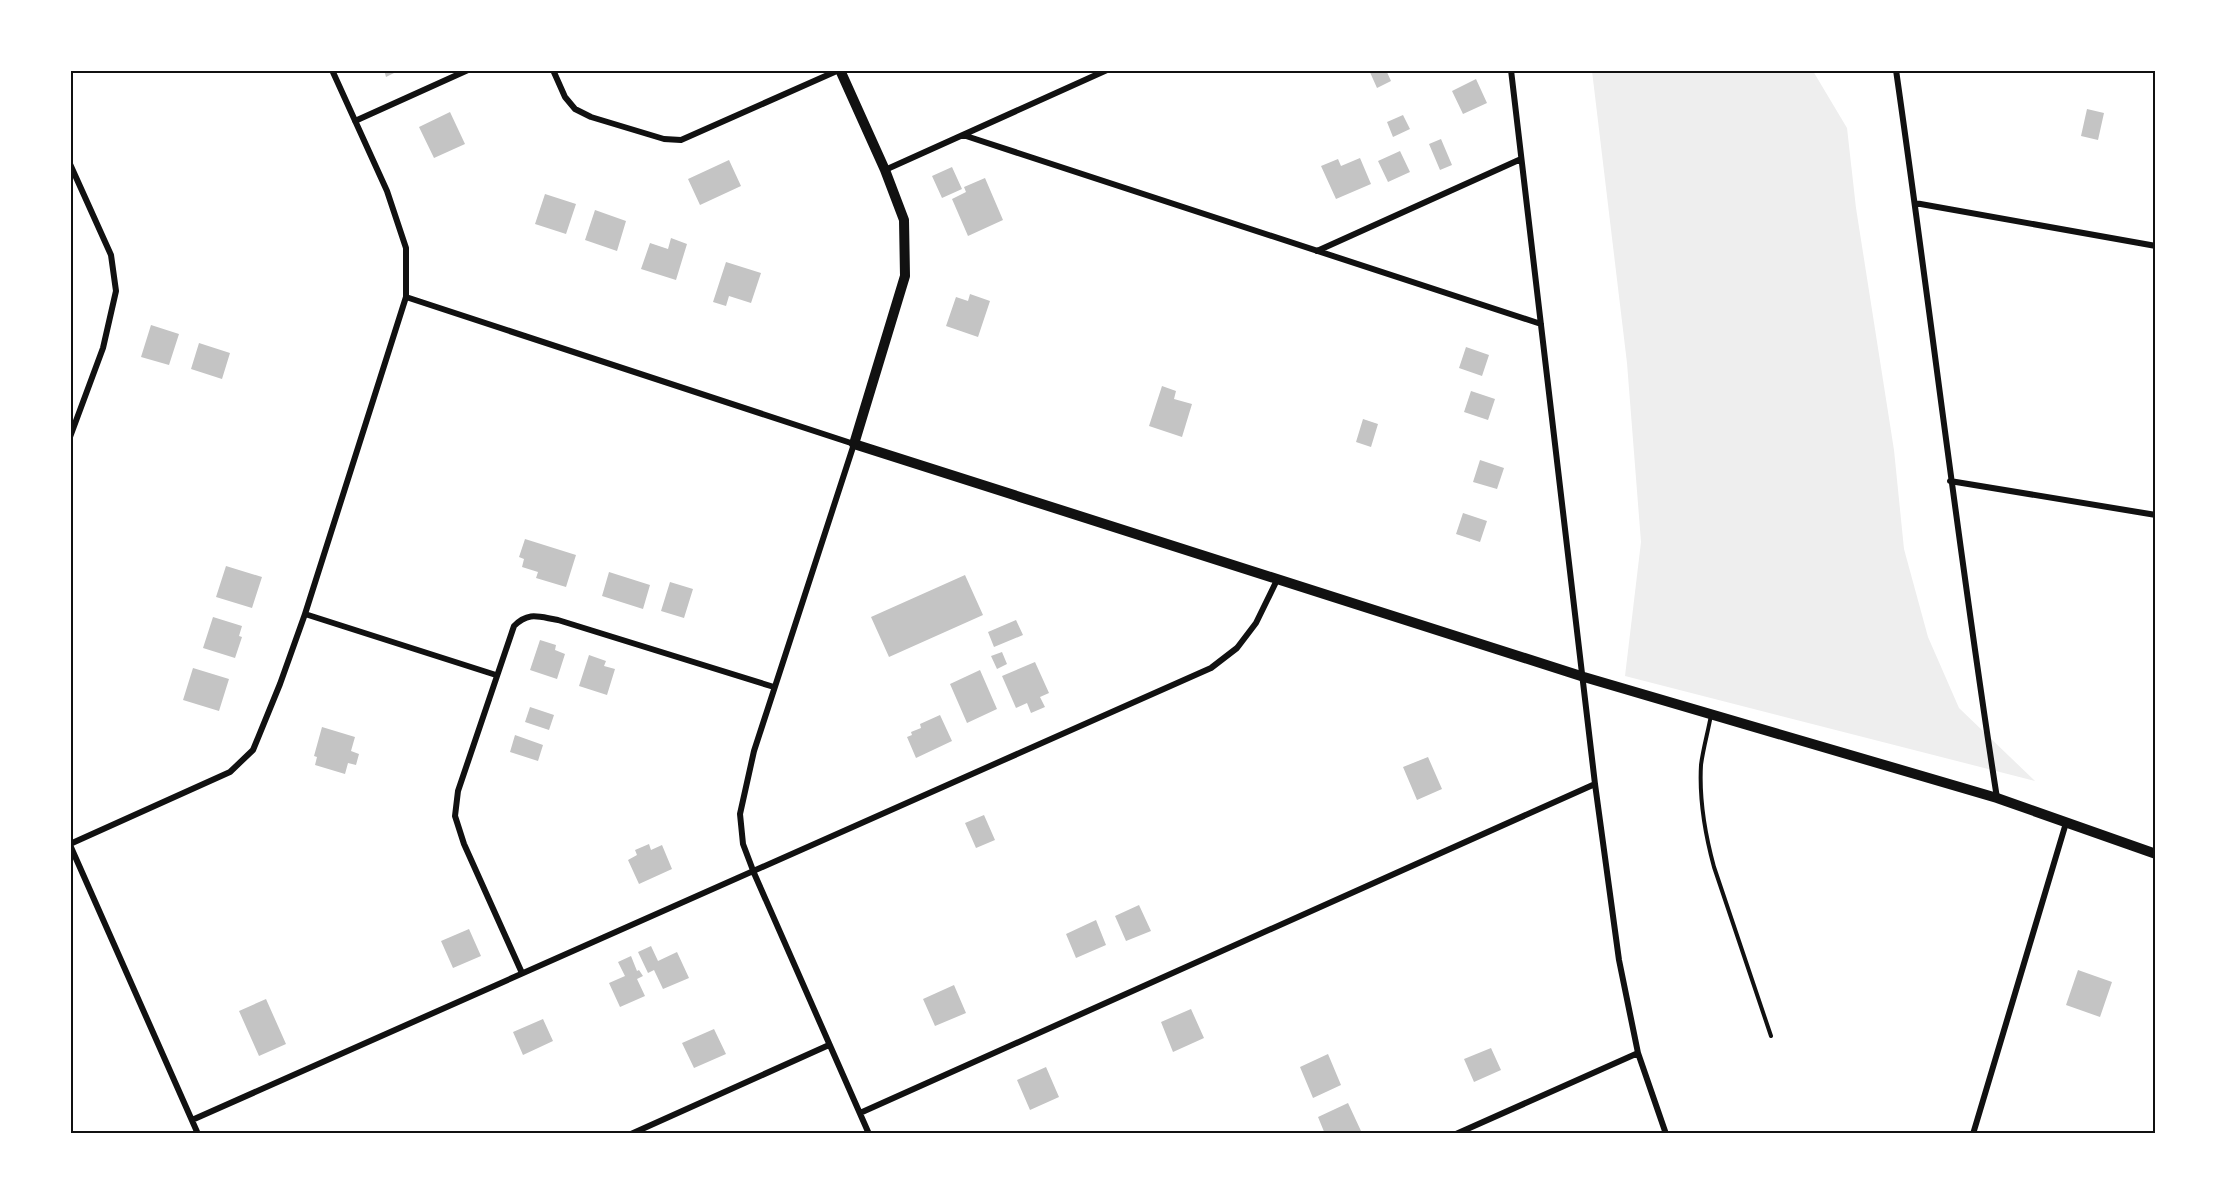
<svg xmlns="http://www.w3.org/2000/svg" width="2226" height="1204" viewBox="0 0 2226 1204" font-family="'PT Serif',serif">
<rect width="100%" height="100%" fill="#fff"/>
<path fill="#eee" d="M 1592,71 L 1813,71 L 1847,128 L 1856,208 L 1894,450 L 1904,549 L 1928,637 L 1959,708 L 2035,781 L 1625,676 L 1641,542 L 1627,363 Z"/>
<path fill="#c4c4c4" d="M 384,70 L 400,70 L 386,77 Z
M 1369,70 L 1386,70 L 1391,81 L 1377,88 Z
M 1476,79 L 1487,103 L 1463,114 L 1452,91 Z
M 2087,109 L 2104,113 L 2098,140 L 2081,136 Z
M 450,112 L 465,144 L 434,158 L 419,127 Z
M 1403,115 L 1410,129 L 1393,137 L 1387,122 Z
M 1441,139 L 1452,165 L 1440,170 L 1429,144 Z
M 1400,151 L 1410,172 L 1388,182 L 1378,161 Z
M 1360,158 L 1371,184 L 1336,199 L 1321,166 L 1338,159 L 1341,166 Z
M 729,160 L 741,186 L 700,205 L 688,179 Z
M 952,167 L 962,189 L 942,198 L 932,176 Z
M 985,178 L 1003,220 L 968,236 L 952,199 L 966,192 L 964,187 Z
M 545,194 L 576,204 L 566,234 L 535,224 Z
M 595,210 L 626,221 L 617,251 L 585,240 Z
M 671,238 L 687,244 L 676,280 L 641,269 L 650,243 L 668,249 Z
M 726,262 L 761,273 L 751,303 L 729,296 L 726,306 L 713,302 Z
M 970,294 L 990,301 L 978,337 L 946,326 L 956,297 L 968,301 Z
M 151,325 L 179,334 L 169,365 L 141,357 Z
M 199,343 L 230,353 L 222,379 L 191,369 Z
M 1466,347 L 1489,355 L 1482,376 L 1459,368 Z
M 1162,386 L 1176,391 L 1174,399 L 1192,404 L 1182,437 L 1149,426 Z
M 1471,391 L 1495,399 L 1488,420 L 1464,412 Z
M 1363,419 L 1378,424 L 1371,447 L 1356,442 Z
M 1480,460 L 1504,468 L 1497,489 L 1473,482 Z
M 1463,513 L 1487,521 L 1480,542 L 1456,534 Z
M 525,539 L 576,555 L 566,587 L 536,578 L 538,572 L 522,567 L 524,559 L 519,557 Z
M 226,566 L 262,577 L 252,608 L 216,597 Z
M 609,572 L 650,585 L 643,609 L 602,596 Z
M 965,575 L 983,615 L 889,657 L 871,617 Z
M 670,582 L 693,589 L 684,618 L 661,611 Z
M 213,617 L 242,626 L 239,636 L 242,637 L 235,658 L 203,648 Z
M 1016,620 L 1023,635 L 994,647 L 988,632 Z
M 540,640 L 556,645 L 555,650 L 565,654 L 557,679 L 530,670 Z
M 1002,652 L 1007,664 L 997,669 L 991,656 Z
M 589,655 L 606,661 L 604,666 L 615,669 L 607,695 L 579,686 Z
M 1035,662 L 1049,693 L 1040,697 L 1045,707 L 1031,713 L 1027,703 L 1016,708 L 1002,676 Z
M 193,668 L 229,679 L 219,711 L 183,700 Z
M 980,670 L 997,709 L 967,723 L 950,684 Z
M 530,707 L 554,715 L 549,730 L 525,722 Z
M 940,715 L 952,741 L 916,758 L 907,737 L 912,735 L 911,732 L 921,728 L 920,724 Z
M 322,727 L 355,737 L 351,751 L 359,754 L 356,765 L 348,763 L 345,774 L 315,765 L 317,757 L 314,756 Z
M 515,735 L 543,745 L 538,761 L 510,752 Z
M 1428,757 L 1442,789 L 1417,800 L 1403,767 Z
M 984,815 L 995,840 L 976,848 L 965,823 Z
M 649,844 L 651,850 L 662,845 L 672,869 L 639,884 L 628,860 L 637,855 L 635,850 Z
M 1139,905 L 1151,931 L 1126,941 L 1115,916 Z
M 1096,920 L 1106,945 L 1076,958 L 1066,934 Z
M 469,929 L 481,956 L 453,968 L 441,941 Z
M 651,946 L 658,961 L 677,952 L 689,978 L 663,989 L 654,970 L 648,973 L 638,952 Z
M 631,956 L 637,971 L 639,970 L 643,976 L 637,979 L 645,996 L 620,1007 L 609,983 L 625,976 L 618,962 Z
M 2078,970 L 2112,982 L 2100,1017 L 2066,1005 Z
M 954,985 L 966,1013 L 935,1026 L 923,999 Z
M 266,999 L 286,1044 L 259,1056 L 239,1011 Z
M 1191,1009 L 1204,1038 L 1173,1052 L 1161,1022 Z
M 543,1019 L 553,1041 L 523,1055 L 513,1032 Z
M 714,1029 L 726,1054 L 694,1068 L 682,1043 Z
M 1491,1048 L 1501,1070 L 1474,1082 L 1464,1059 Z
M 1328,1054 L 1341,1085 L 1313,1098 L 1300,1067 Z
M 1046,1067 L 1059,1097 L 1030,1110 L 1017,1080 Z
M 1348,1103 L 1361,1131 L 1355,1134 L 1325,1134 L 1318,1117 Z"/>
<g fill="none" stroke-linecap="round" stroke-linejoin="round">
<path stroke="#111" stroke-width="4" d="M 1711,715 C 1708,732 1703,749 1701,765 C 1699,800 1705,834 1714,867 L 1771,1036"/>
<path stroke="#111" stroke-width="6" d="M 553,70 L 565,97 L 575,109 L 591,117 L 664,139 L 681,140 L 839,70
M 1511,70 L 1595,784 L 1619,960 L 1638,1053 L 1666,1134
M 1896,70 C 1931,313 1959,556 1997,798
M 355,121 L 468,70
M 963,135 L 1541,324
M 70,164 L 111,255 L 116,291 L 103,348 L 70,437
M 885,170 L 1107,70
M 1915,203 L 2156,246
M 1317,251 L 1521,159
M 406,297 L 854,444 L 754,751 L 740,814 L 743,844 L 754,873 L 869,1134
M 1950,481 L 2156,515
M 305,614 L 496,675
M 70,844 L 230,772 L 253,750 L 280,684 L 305,614 L 406,297 L 406,248 L 387,191 L 332,70
M 70,845 L 198,1134
M 522,973 L 464,844 L 455,816 L 458,791 L 514,626 C 529,611 539,617 558,620 L 774,687
M 860,1113 L 1595,784
M 192,1120 L 1211,668 L 1237,648 L 1256,623 L 1277,580
M 631,1134 L 829,1045
M 1456,1134 L 1638,1053
M 1973,1134 L 2066,823"/>
<path stroke="#111" stroke-width="10" d="M 840,70 L 885,170 L 904,220 L 905,276 L 854,444 L 1584,677 L 1997,798 L 2156,854"/>
</g>
<rect width="2226" height="1204" fill="none" stroke="#ffffff" stroke-width="144"/>
<rect x="72" y="72" width="2082" height="1060" fill="none" stroke="#111" stroke-width="2"/>
</svg>
